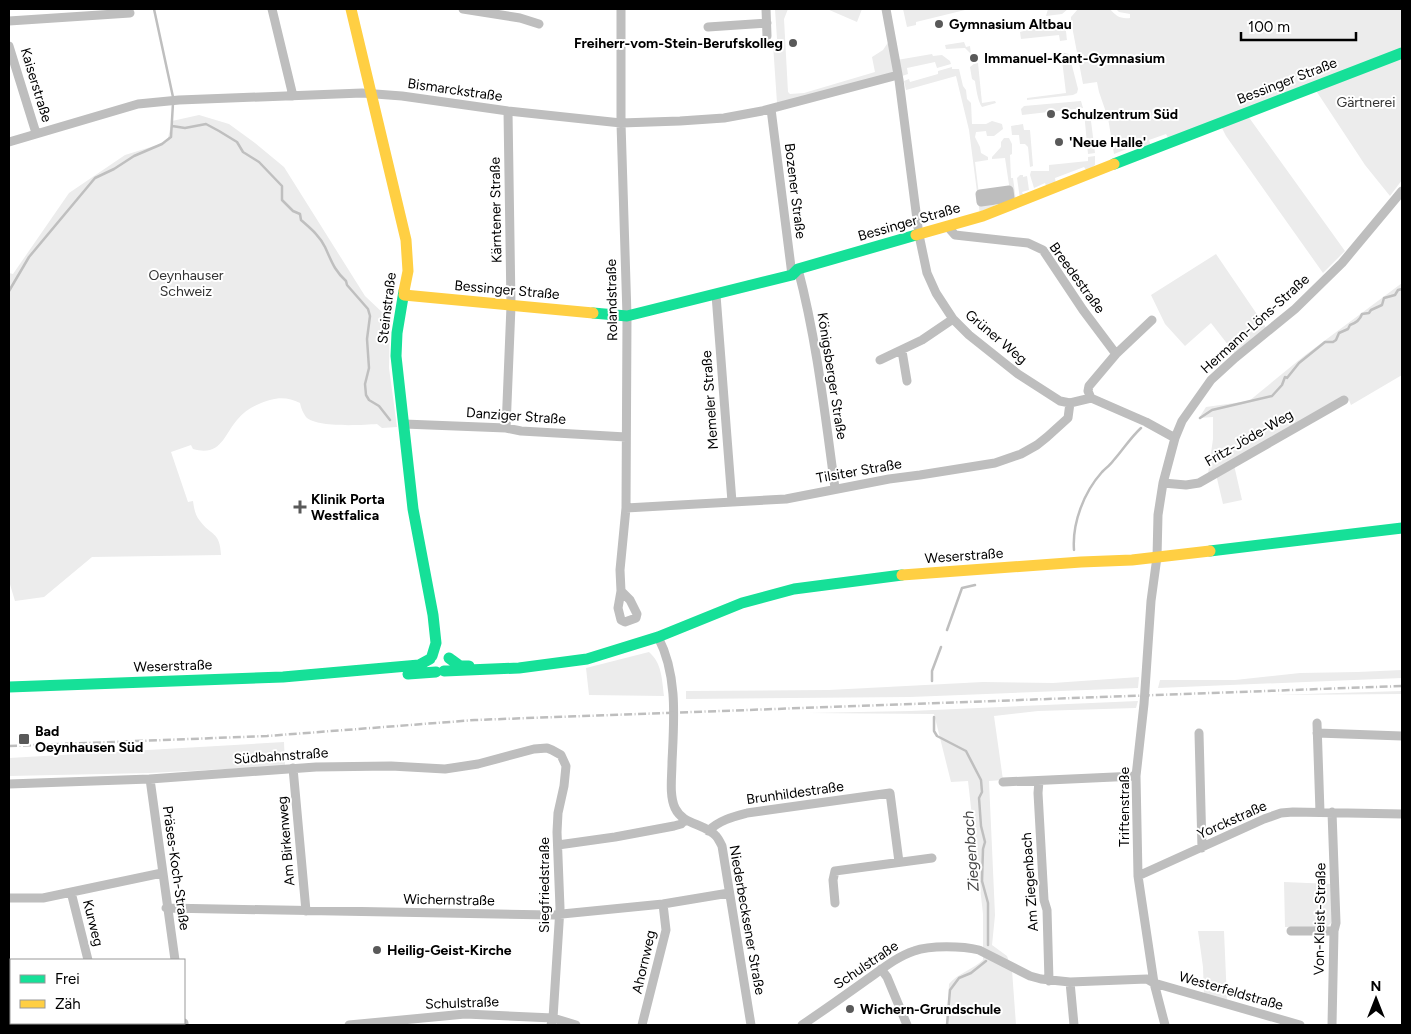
<svg xmlns="http://www.w3.org/2000/svg" width="1411" height="1034" viewBox="0 0 1411 1034" font-family="Figtree,sans-serif">
<rect width="100%" height="100%" fill="#fff"/>
<path fill="#ececec" d="M 775,9 L 788,9 L 784,19 L 788,92 L 790,94 L 804,93 L 875,72 L 872,57 L 883,50 L 887,44 L 889,42 L 894,74 L 777,103 L 773,44 L 777,39 Z
M 827,9 L 862,9 L 857,22 Z
M 903,9 L 965,9 L 965,10 L 916,22 L 916,25 L 907,27 Z
M 1048,9 L 1068,9 L 1062,14 L 1046,16 Z
M 1078,9 L 1110,9 C 1116,16 1120,19 1130,18 L 1130,14 L 1119,12 L 1116,9 L 1402,9 L 1402,180 L 1390,196 L 1365,165 L 1313,86 L 1245,112 L 1345,251 L 1323,273 L 1226,136 L 1219,122 L 1169,139 L 1166,134 L 1149,140 L 1151,146 L 1142,149 L 1139,144 L 1114,154 L 1108,118 L 1099,92 L 1097,82 L 1083,84 L 1071,21 L 1071,17 Z
M 1060,22 C 1067,25 1066,34 1067,40 L 1060,41 L 1059,35 L 1021,39 L 1020,32 L 1053,23 Z
M 964,42 L 966,47 L 970,46 L 971,54 L 965,48 L 946,49 L 945,45 Z
M 1061,52 L 1069,54 L 1078,89 L 1077,93 L 1073,95 L 1027,100 L 1027,98 L 1066,93 Z
M 932,54 L 933,56 L 942,55 L 950,61 L 951,64 L 937,68 L 935,62 L 907,68 L 908,74 L 902,76 L 897,60 Z
M 975,63 L 978,63 L 982,103 L 995,101 L 996,103 L 982,107 C 978,102 976,88 975,81 L 972,79 L 970,67 Z
M 952,67 L 952,69 L 959,69 L 963,86 L 966,90 L 967,99 L 971,103 L 972,124 L 986,124 L 992,121 L 1002,124 L 1003,129 L 994,136 L 987,136 L 986,131 L 976,132 L 975,137 L 980,147 L 981,153 L 988,157 L 988,160 L 975,162 L 980,203 L 994,201 L 995,209 L 980,215 L 969,130 L 956,76 L 906,90 L 904,81 L 909,79 L 910,82 L 938,74 L 938,71 Z
M 1081,101 L 1083,108 L 1022,115 L 1021,109 L 1024,106 Z
M 1084,112 L 1091,121 L 1095,153 L 1088,154 Z
M 199,115 L 229,124 L 255,143 L 284,167 L 365,296 L 384,314 L 390,313 L 389,368 L 397,427 L 382,428 L 377,424 C 362,425 317,428 306,417 C 303,413 301,408 300,403 C 290,398 281,397 270,400 C 257,404 246,409 237,420 C 224,435 221,457 193,449 L 191,445 L 171,452 L 188,502 L 193,501 C 194,508 195,515 200,521 C 211,536 220,531 221,555 L 92,557 L 44,597 L 15,601 L 9,581 L 9,273 L 13,274 L 69,193 L 125,155 L 167,142 L 172,121 Z
M 1023,124 L 1024,130 L 1030,130 L 1033,166 L 1030,167 L 1028,147 L 1025,144 L 1020,144 L 1019,135 L 1012,135 L 1011,126 Z
M 1004,138 L 1009,138 L 1012,144 L 1012,154 L 1010,155 L 1011,178 L 1013,178 L 1016,201 L 1011,198 L 1005,158 L 992,159 L 992,157 L 1001,147 L 1001,142 Z
M 1095,156 L 1095,165 L 1087,171 L 1084,167 L 1055,178 L 1056,184 L 1047,188 L 1045,183 L 1034,188 L 1030,175 L 1031,171 L 1049,171 L 1049,165 L 1088,161 L 1088,157 Z
M 1020,175 L 1023,175 L 1023,177 L 1027,176 L 1029,190 L 1022,192 L 1024,197 L 1020,199 L 1017,178 Z
M 1216,254 L 1267,329 L 1236,355 L 1211,323 L 1185,346 L 1165,324 L 1151,295 Z
M 1402,283 L 1402,375 L 1351,405 L 1349,400 L 1234,465 L 1242,500 L 1223,504 L 1215,470 L 1208,474 L 1213,439 L 1213,417 L 1199,418 L 1206,407 L 1249,401 L 1304,356 Z
M 649,652 C 662,663 662,680 664,696 L 589,695 L 586,668 Z
M 1402,670 L 1402,678 L 1158,688 L 1160,680 L 1235,680 L 1300,673 L 1358,672 Z
M 1139,677 L 1138,688 L 910,697 L 686,699 L 686,691 L 829,690 L 983,682 L 1053,683 Z
M 1402,691 L 1402,694 L 1274,695 Z
M 1138,701 L 1136,708 L 1038,711 L 994,716 L 1003,780 L 989,781 L 995,915 L 992,945 L 1007,956 L 1012,970 L 1016,1025 L 947,1025 L 949,984 C 957,974 973,969 983,960 L 983,914 L 968,781 L 951,782 L 934,714 L 808,713 L 911,711 Z
M 284,742 L 285,766 L 149,773 L 9,776 L 9,758 Z
M 1284,882 L 1331,884 L 1332,922 L 1329,925 L 1324,928 L 1285,927 Z
M 1198,931 L 1224,931 L 1227,1000 L 1204,995 L 1203,967 Z"/>
<g fill="none" stroke-linecap="round" stroke-linejoin="round">
<path stroke="#bfbfbf" stroke-width="2.5" d="M 154,9 L 173,97
M 172,126 L 185,128 L 206,124 L 219,131 L 237,142 L 243,152 L 259,162 L 282,186 L 282,200 L 293,211 L 300,214 L 301,220 C 310,228 320,236 325,247 C 332,262 334,270 346,281 L 347,285 L 368,309 L 370,316 L 367,339 L 369,368 L 365,384 L 366,395 L 369,400 L 379,406 L 390,420
M 9,291 L 29,257 L 95,178 L 114,169 L 134,156 L 162,144 L 171,137 L 173,103
M 1200,418 L 1212,410 L 1272,396 L 1282,385 L 1285,377 L 1287,378 L 1299,363 L 1325,342 L 1333,342 L 1336,340 L 1339,333 L 1348,329 L 1350,325 C 1356,323 1360,320 1362,314 L 1369,313 L 1371,310 L 1382,305 L 1384,298 L 1395,295 L 1398,290 L 1402,289
M 1074,550 C 1072,523 1084,492 1102,472 C 1106,468 1110,465 1113,461 C 1123,450 1130,438 1141,428
M 947,630 L 962,588 L 975,585
M 932,681 L 932,671 L 941,647
M 934,717 L 934,731 L 937,736 L 966,751 L 981,780 L 982,792 L 979,798 L 981,826 L 985,842 L 983,849 L 982,881 L 988,903 L 988,945
M 947,1025 L 950,990 L 959,978 L 971,973 L 986,961"/>
<path stroke="#bebebe" stroke-width="9" d="M 272,9 L 293,96
M 463,9 L 520,18 L 539,24
M 766,9 L 767,36
M 886,9 L 899,80 L 919,235 L 927,273 L 936,293 L 953,319 L 969,335 L 1018,374 L 1060,401 L 1070,403 L 1091,398 L 1146,422 L 1175,438
M 9,21 L 130,13
M 708,27 L 767,23
M 9,46 L 36,133
M 771,109 L 792,275
M 9,142 L 138,104 L 179,100 L 362,93 L 402,96 L 508,111 L 621,123 L 680,121 L 724,118 L 762,111 L 898,75
M 1009,190 L 1010,198 L 981,202 L 980,194 Z
M 948,227 L 955,235 L 1028,243 L 1043,250 L 1083,310 L 1116,354
M 798,269 C 817,341 825,415 835,488
M 716,295 L 732,502
M 902,351 L 907,381
M 880,360 L 922,340 L 953,319
M 1091,398 L 1088,391 L 1089,386 L 1116,354 L 1152,320
M 404,424 L 506,428 L 521,431 L 626,437
M 506,428 L 511,306 L 508,111
M 1163,483 L 1186,485 L 1199,483 L 1344,400
M 626,508 L 786,499 L 889,479 L 920,475 L 995,463 L 1021,454 L 1037,445 L 1047,437 L 1068,418 L 1070,403
M 621,591 L 630,600 L 637,614 L 636,618 L 625,622 L 621,620 L 618,608 L 621,591 L 620,570 L 626,508 L 627,316 L 621,123 L 621,9
M 658,637 C 678,675 674,720 672,762 C 672,776 669,795 675,808 C 683,825 704,823 716,836 C 718,838 720,842 722,846 L 751,1025
M 1317,723 L 1320,812
M 1199,733 L 1202,848
M 1317,733 L 1402,736
M 293,768 L 306,911
M 150,779 L 175,960
M 1039,781 L 1038,793 L 1044,900 L 1047,910 L 1049,981
M 1003,782 L 1136,776
M 9,784 L 150,779 L 316,767 L 391,766 L 445,769 L 478,764 L 534,749 L 547,748 L 552,750 L 561,755 L 566,766 L 564,786 L 558,813 L 557,832 L 560,908 L 553,1018 L 551,1025
M 708,831 C 720,820 732,817 747,813 L 890,793 L 899,862
M 558,845 L 615,837 L 674,826 L 681,824 L 685,820
M 1138,876 L 1264,819 L 1281,813 L 1293,812 L 1402,814
M 71,892 L 88,960
M 9,898 L 43,898 L 162,873
M 835,903 L 833,880 L 835,871 L 932,858
M 166,908 L 552,915 L 663,904 L 729,893
M 1291,931 L 1334,931
M 881,969 L 887,977 L 907,1025
M 1070,982 L 1074,1025
M 9,989 L 11,1002
M 15,1023 L 16,1025
M 103,1023 L 104,1025
M 184,1023 L 184,1025
M 349,1025 L 465,1014 L 553,1018 L 576,1025
M 642,1025 L 666,930 L 663,904
M 802,1025 C 823,1011 844,996 865,981 C 881,970 896,957 914,951 C 930,945 963,946 979,950 L 1030,976 L 1041,979 L 1070,982 L 1147,979 L 1154,983 L 1300,1025
M 1165,1025 L 1154,983 L 1138,876 L 1136,776 L 1144,704 L 1151,601 L 1157,557 L 1158,515 L 1163,483 L 1175,438 L 1182,421 L 1211,380 L 1235,358 L 1295,309 L 1342,263 L 1402,191
M 1332,1025 L 1334,931 L 1336,923 L 1332,812"/>
<path stroke="#16e098" stroke-width="11" d="M 1114,164 L 1402,53
M 404,291 L 397,333 L 396,356 L 413,509 L 433,615 L 436,643 L 432,656
M 593,313 L 627,316 L 792,275 L 798,269 L 916,235
M 1210,551 L 1402,528
M 449,658 L 460,666 L 469,666
M 444,671 L 519,668 L 587,659 L 658,637 L 742,603 L 794,589 L 902,575
M 408,674 L 436,672
M 9,687 L 283,677 L 419,665 L 430,659"/>
<path stroke="#ffcf43" stroke-width="11" d="M 351,9 L 406,240 L 408,271 L 404,291
M 916,235 L 983,216 L 1114,164
M 404,295 L 593,313
M 902,575 L 1081,562 L 1132,560 L 1210,551"/>
<path stroke="#bebebe" stroke-width="2.5" stroke-dasharray="8 2.5 1 2.5" stroke-linecap="butt" d="M 9,746 L 267,736 L 475,720 L 1402,686"/>
</g>
<g fill="#595959" stroke="#fff" stroke-width="2">
<circle cx="939" cy="24" r="5"/>
<circle cx="793" cy="43" r="5"/>
<circle cx="974" cy="58" r="5"/>
<circle cx="1051" cy="114" r="5"/>
<circle cx="1059" cy="142" r="5"/>
<path d="M297.5 499.5h5v5h5v5h-5v5h-5v-5h-5v-5h5z"/>
<rect x="18" y="733" width="12" height="12" rx="2.5"/>
<circle cx="377" cy="950" r="5"/>
<circle cx="850" cy="1009" r="5"/>
</g>
<g text-anchor="middle" dominant-baseline="central" stroke-width="4" stroke-linejoin="round" paint-order="stroke">
<g font-size="14" font-weight="bold" fill="#000" stroke="#fff" text-anchor="start">
<text x="949" y="24">Gymnasium Altbau</text>
<text x="783" y="43" text-anchor="end">Freiherr-vom-Stein-Berufskolleg</text>
<text x="984" y="58">Immanuel-Kant-Gymnasium</text>
<text x="1061" y="114">Schulzentrum Süd</text>
<text x="1069" y="142">'Neue Halle'</text>
<text x="311" y="499">Klinik Porta<tspan x="311" dy="16">Westfalica</tspan></text>
<text x="35" y="731">Bad<tspan x="35" dy="16">Oeynhausen Süd</tspan></text>
<text x="387" y="950">Heilig-Geist-Kirche</text>
<text x="860" y="1009">Wichern-Grundschule</text>
</g>
<g font-size="14" fill="#000" stroke="#fff">
<text transform="translate(1287 81) rotate(-21)">Bessinger Straße</text>
<text transform="translate(36 85) rotate(73)">Kaiserstraße</text>
<text transform="translate(455 90) rotate(8)">Bismarckstraße</text>
<text transform="translate(795 191) rotate(83)">Bozener Straße</text>
<text transform="translate(496 210) rotate(-91)">Kärntener Straße</text>
<text transform="translate(909 222) rotate(-16)">Bessinger Straße</text>
<text transform="translate(1077 278) rotate(54)">Breedestraße</text>
<text transform="translate(507 290) rotate(5)">Bessinger Straße</text>
<text transform="translate(612 300) rotate(-91)">Rolandstraße</text>
<text transform="translate(387 308) rotate(-83)">Steinstraße</text>
<text transform="translate(1255 324) rotate(-42)">Hermann-Löns-Straße</text>
<text transform="translate(996 337) rotate(40)">Grüner Weg</text>
<text transform="translate(832 376) rotate(81)">Königsberger Straße</text>
<text transform="translate(710 400) rotate(-94)">Memeler Straße</text>
<text transform="translate(516 416) rotate(4)">Danziger Straße</text>
<text transform="translate(1249 438) rotate(-30)">Fritz-Jöde-Weg</text>
<text transform="translate(859 471) rotate(-10)">Tilsiter Straße</text>
<text transform="translate(964 556) rotate(-4)">Weserstraße</text>
<text transform="translate(173 666) rotate(-2)">Weserstraße</text>
<text transform="translate(281 756) rotate(-4)">Südbahnstraße</text>
<text transform="translate(795 793) rotate(-8)">Brunhildestraße</text>
<text transform="translate(1124 807) rotate(-90)">Triftenstraße</text>
<text transform="translate(1232 820) rotate(-24)">Yorckstraße</text>
<text transform="translate(286 841) rotate(-95)">Am Birkenweg</text>
<text transform="translate(176 868) rotate(82)">Präses-Koch-Straße</text>
<text transform="translate(1030 882) rotate(-94)">Am Ziegenbach</text>
<text transform="translate(544 885) rotate(-90)">Siegfriedstraße</text>
<text transform="translate(449 900) rotate(1)">Wichernstraße</text>
<text transform="translate(1320 919) rotate(-89)">Von-Kleist-Straße</text>
<text transform="translate(747 920) rotate(80)">Niederbecksener Straße</text>
<text transform="translate(93 923) rotate(76)">Kurweg</text>
<text transform="translate(644 962) rotate(-77)">Ahornweg</text>
<text transform="translate(866 965) rotate(-34)">Schulstraße</text>
<text transform="translate(1231 991) rotate(16)">Westerfeldstraße</text>
<text transform="translate(462 1003) rotate(-2)">Schulstraße</text>
</g>
<g font-size="14" fill="#333" stroke="#fff">
<text x="1366" y="102">Gärtnerei</text>
<text x="186" y="275">Oeynhauser<tspan x="186" dy="16">Schweiz</tspan></text>
</g>
<g font-size="15" font-style="italic" fill="#444" stroke="#fff">
<text transform="translate(971 851) rotate(-94)">Ziegenbach</text>
</g>
</g>
<rect width="1411" height="1034" fill="none" stroke="#000000" stroke-width="20"/>
<rect x="10" y="959" width="175" height="65" fill="#ffffff" stroke="#999999"/>
<rect x="20" y="975" width="25" height="8" fill="#16e098" stroke="#999999"/>
<text x="55" y="984" font-size="15" fill="#000000">Frei</text>
<rect x="20" y="1000" width="25" height="8" fill="#ffcf43" stroke="#999999"/>
<text x="55" y="1009" font-size="15" fill="#000000">Zäh</text>
<g transform="translate(1376 999)" stroke="#ffffff" stroke-width="4" paint-order="stroke">
<path d="M0-4L9 19L0 12L-9 19Z" fill="#000000"/>
<text y="-8" font-size="14" font-weight="bold" text-anchor="middle" fill="#000000">N</text>
</g>
<path d="M1241 32v8h115v-8" fill="none" stroke="#000000" stroke-width="2.5"/>
<text x="1248" y="32" font-size="15" fill="#000000" stroke="#ffffff" stroke-width="4" paint-order="stroke">100 m</text>
</svg>
